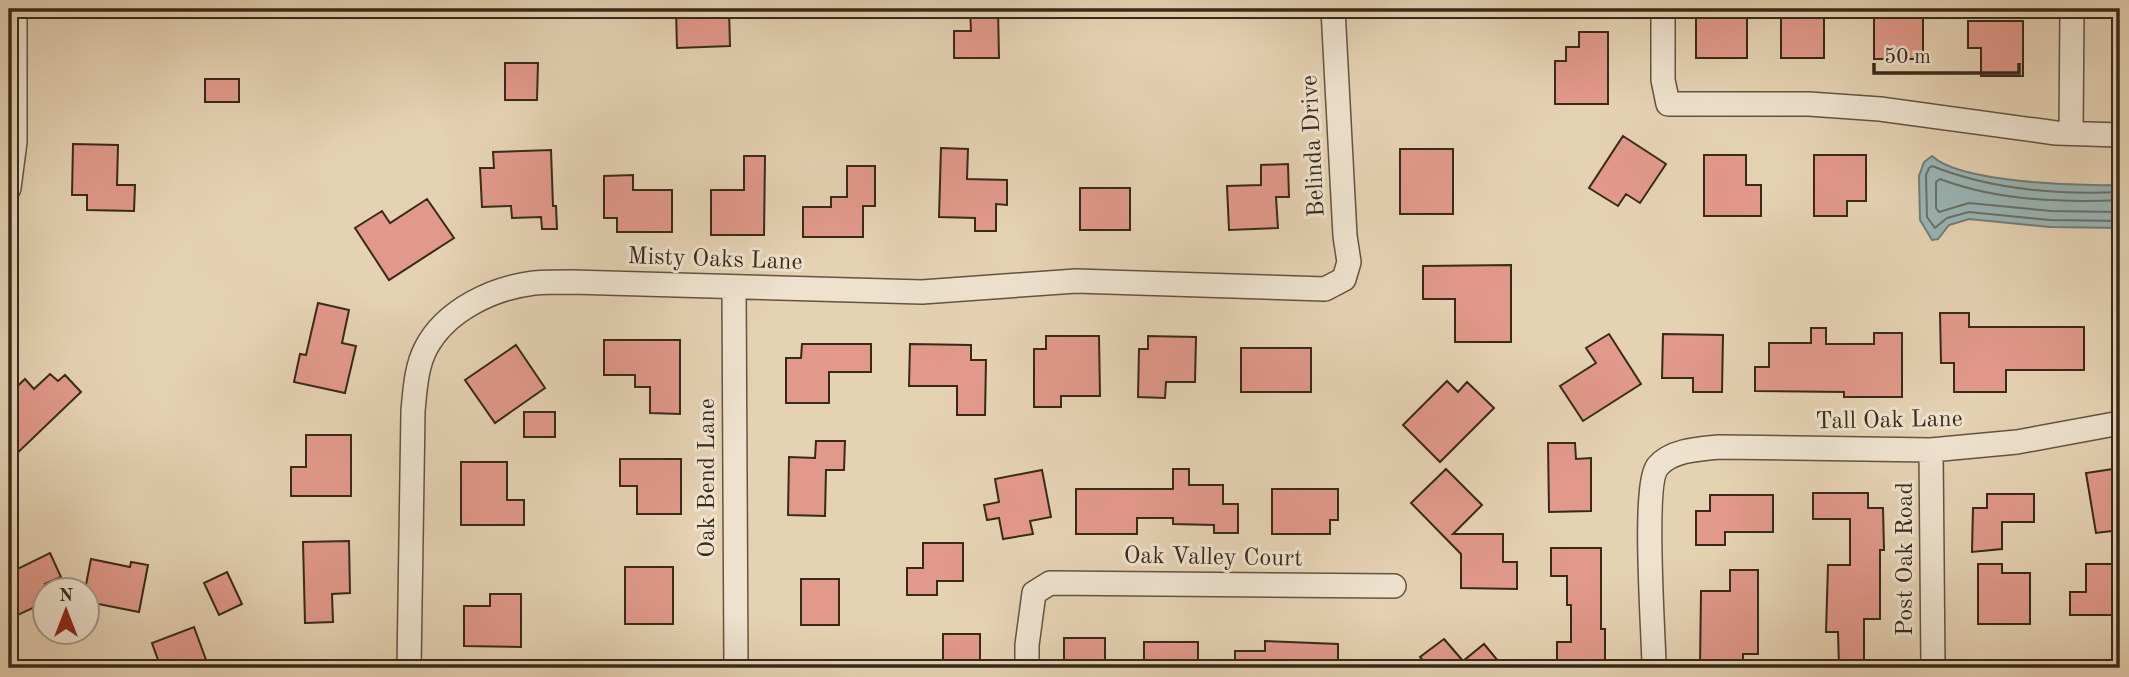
<svg xmlns="http://www.w3.org/2000/svg" width="2129" height="677" viewBox="0 0 2129 677" font-family="'Old Standard TT',serif">
<rect width="100%" height="100%" fill="#e5d2b3"/>
<filter id="stains"><feTurbulence type="fractalNoise" baseFrequency=".00286" numOctaves="4"/><feColorMatrix values="0 0 0 0 .2 0 0 0 0 .09 0 0 0 0 .02 0 0 0 .5 -.17"/></filter>
<radialGradient id="worn" r=".72"><stop offset=".6" stop-color="#630" stop-opacity="0"/><stop offset="1" stop-color="#630" stop-opacity=".3"/></radialGradient>
<path fill="#99b5b6" stroke="#727d78" stroke-width="2" d="M 1932,156 C 1960,183 2080,186 2120,185 L 2120,228 L 2050,227 L 1969,219 L 1949,225 L 1938,239 L 1932,240 L 1920,220 L 1919,176 L 1924,162 Z"/>
<g fill="none" stroke-linecap="round" stroke-linejoin="round">
<path stroke="#687068" stroke-width="2" d="M 2120,192 C 2058,195 1990,189 1932,166 L 1929,168 L 1926,175 L 1927,217 L 1935,228 L 1947,218 L 1969,212 L 2050,220 L 2120,221
M 2120,200 C 2062,203 1995,200 1940,179 L 1936,182 L 1936,208 L 1939,212 L 1969,203 L 2051,211 L 2120,212"/>
</g>
<path fill="#e1998b" stroke="#382a1a" stroke-width="2" d="M 676,9 L 729,9 L 730,46 L 677,48 Z
M 970,9 L 998,9 L 999,58 L 954,58 L 954,31 L 971,31 Z
M 1696,9 L 1730,9 L 1730,13 L 1747,13 L 1747,58 L 1696,58 Z
M 1874,13 L 1923,13 L 1923,59 L 1874,59 Z
M 1781,17 L 1824,17 L 1824,58 L 1781,58 Z
M 1968,21 L 2023,21 L 2023,76 L 1981,76 L 1981,48 L 1968,48 Z
M 1579,32 L 1608,32 L 1608,104 L 1555,104 L 1555,61 L 1566,61 L 1566,47 L 1579,47 Z
M 505,63 L 538,63 L 537,100 L 505,100 Z
M 205,79 L 239,79 L 239,102 L 205,102 Z
M 1623,136 L 1666,164 L 1640,203 L 1626,194 L 1618,206 L 1589,188 Z
M 73,144 L 118,145 L 117,185 L 135,185 L 134,211 L 87,210 L 87,195 L 72,195 Z
M 941,148 L 968,149 L 967,179 L 1007,180 L 1007,205 L 996,204 L 996,231 L 975,231 L 975,218 L 939,217 Z
M 1400,149 L 1453,149 L 1453,214 L 1400,214 Z
M 551,150 L 553,206 L 556,206 L 557,229 L 542,229 L 541,217 L 512,218 L 511,206 L 482,207 L 480,168 L 494,168 L 493,152 Z
M 1704,155 L 1746,155 L 1746,185 L 1761,185 L 1761,216 L 1704,216 Z
M 1814,155 L 1866,155 L 1866,201 L 1847,201 L 1847,216 L 1814,216 Z
M 744,156 L 765,156 L 764,235 L 711,235 L 711,190 L 744,190 Z
M 1288,164 L 1289,197 L 1276,197 L 1278,228 L 1229,230 L 1227,186 L 1261,185 L 1261,165 Z
M 847,166 L 875,166 L 875,206 L 863,206 L 863,237 L 803,237 L 803,207 L 831,207 L 831,197 L 847,197 Z
M 633,175 L 633,190 L 672,190 L 672,232 L 617,232 L 617,218 L 604,218 L 604,176 Z
M 1080,188 L 1130,188 L 1130,230 L 1080,230 Z
M 427,199 L 454,238 L 389,280 L 355,228 L 382,211 L 390,223 Z
M 1511,265 L 1511,342 L 1455,342 L 1455,299 L 1423,299 L 1423,266 Z
M 318,303 L 349,310 L 342,343 L 356,346 L 345,393 L 294,382 L 300,354 L 306,355 Z
M 1940,313 L 1969,313 L 1969,327 L 2084,327 L 2084,370 L 2006,370 L 2006,392 L 1954,392 L 1954,363 L 1941,363 Z
M 1811,328 L 1826,328 L 1826,344 L 1874,344 L 1874,333 L 1902,333 L 1902,397 L 1844,397 L 1844,392 L 1755,391 L 1755,367 L 1769,367 L 1769,343 L 1811,343 Z
M 1609,334 L 1641,384 L 1583,421 L 1560,386 L 1596,363 L 1586,348 Z
M 1663,334 L 1723,335 L 1722,392 L 1693,392 L 1693,378 L 1662,378 Z
M 1046,336 L 1099,336 L 1100,396 L 1061,396 L 1061,407 L 1034,407 L 1034,349 L 1046,349 Z
M 1148,336 L 1196,337 L 1195,382 L 1166,382 L 1165,398 L 1138,397 L 1139,349 L 1148,349 Z
M 604,340 L 680,340 L 680,414 L 650,413 L 650,387 L 635,387 L 635,375 L 604,375 Z
M 802,344 L 871,344 L 871,372 L 829,372 L 829,403 L 786,403 L 786,358 L 801,358 Z
M 910,344 L 971,345 L 971,360 L 986,360 L 985,415 L 957,415 L 957,386 L 909,386 Z
M 516,345 L 545,388 L 495,423 L 465,380 Z
M 1241,348 L 1311,348 L 1311,392 L 1241,392 Z
M 50,374 L 58,381 L 65,375 L 81,392 L 9,461 L 9,394 L 25,379 L 34,389 Z
M 1447,381 L 1458,392 L 1467,382 L 1494,408 L 1440,462 L 1403,425 Z
M 524,412 L 555,412 L 555,437 L 524,437 Z
M 306,435 L 351,435 L 351,496 L 291,496 L 291,467 L 306,467 Z
M 816,441 L 845,441 L 844,470 L 826,470 L 825,516 L 788,515 L 789,457 L 815,458 Z
M 1548,443 L 1575,443 L 1576,459 L 1591,458 L 1591,511 L 1549,512 Z
M 620,459 L 681,459 L 681,514 L 637,514 L 637,486 L 620,486 Z
M 461,462 L 507,462 L 507,500 L 524,500 L 524,525 L 461,525 Z
M 2120,468 L 2120,530 L 2096,533 L 2086,473 Z
M 1173,469 L 1189,469 L 1189,485 L 1223,485 L 1223,504 L 1238,504 L 1238,533 L 1214,533 L 1214,525 L 1173,524 L 1173,518 L 1137,518 L 1137,534 L 1076,534 L 1076,489 L 1173,489 Z
M 1446,469 L 1482,505 L 1453,534 L 1503,534 L 1503,562 L 1517,562 L 1517,589 L 1461,588 L 1461,554 L 1411,503 Z
M 1042,470 L 1051,517 L 1030,521 L 1033,534 L 1003,539 L 999,518 L 987,520 L 984,505 L 999,502 L 995,479 Z
M 1272,489 L 1338,489 L 1338,520 L 1330,520 L 1330,534 L 1272,534 Z
M 1813,493 L 1868,493 L 1868,508 L 1883,508 L 1884,550 L 1880,550 L 1880,619 L 1864,619 L 1864,668 L 1839,668 L 1838,632 L 1826,632 L 1828,565 L 1850,565 L 1850,519 L 1813,519 Z
M 1987,494 L 2034,494 L 2034,522 L 2002,522 L 2002,549 L 1972,552 L 1973,508 L 1987,508 Z
M 1710,495 L 1773,495 L 1773,532 L 1725,532 L 1725,545 L 1696,545 L 1696,511 L 1710,511 Z
M 349,541 L 350,593 L 332,594 L 333,622 L 305,623 L 303,542 Z
M 923,543 L 963,543 L 963,581 L 937,581 L 937,595 L 907,595 L 907,568 L 923,568 Z
M 1551,548 L 1601,548 L 1601,629 L 1605,629 L 1605,668 L 1557,668 L 1557,642 L 1571,642 L 1571,605 L 1567,605 L 1567,576 L 1551,576 Z
M 50,553 L 61,577 L 45,584 L 46,602 L 9,619 L 9,573 Z
M 91,559 L 130,567 L 131,562 L 148,565 L 139,612 L 88,602 L 88,590 L 85,590 Z
M 1978,564 L 2002,564 L 2002,573 L 2030,573 L 2030,624 L 1978,624 Z
M 2086,564 L 2120,564 L 2120,615 L 2070,615 L 2070,592 L 2086,592 Z
M 625,567 L 673,567 L 673,624 L 625,624 Z
M 1730,570 L 1758,570 L 1758,654 L 1743,654 L 1743,668 L 1700,668 L 1701,591 L 1730,591 Z
M 227,572 L 242,604 L 219,615 L 204,583 Z
M 801,579 L 839,579 L 839,625 L 801,625 Z
M 490,594 L 521,594 L 521,647 L 464,646 L 464,606 L 490,606 Z
M 194,627 L 209,668 L 161,668 L 152,643 Z
M 943,634 L 980,634 L 980,668 L 943,668 Z
M 1064,638 L 1105,638 L 1105,668 L 1064,668 Z
M 1444,639 L 1463,661 L 1484,644 L 1504,668 L 1429,668 L 1420,657 Z
M 1265,641 L 1338,644 L 1338,668 L 1235,668 L 1235,651 L 1265,651 Z
M 1144,642 L 1198,642 L 1198,668 L 1144,668 Z"/>
<g fill="none" stroke-linecap="round" stroke-linejoin="round">
<g stroke="#635440" stroke-width="26">
<path id="minor" d="M 1663,9 L 1663,80 L 1668,104 L 1809,104 L 1880,109 L 2056,133 L 2120,135
M 2071,133 L 2072,9
M 9,188 L 15,142 L 15,9
M 734,287 L 736,668
M 1931,450 L 1933,668
M 409,668 L 413,411 C 415,390 416,367 426,348 C 446,310 493,288 534,283 C 546,282 560,282 572,282 L 922,292 L 1076,281 L 1325,289 L 1344,279 L 1349,262 L 1345,236 L 1333,9
M 1027,668 L 1027,645 L 1034,593 L 1050,583 L 1394,586
M 1654,668 C 1654,635 1642,485 1658,466 C 1672,450 1699,449 1719,447 L 1931,450 L 2017,442 L 2120,423"/>
</g>
<use href="#minor" stroke="#eee2ce" stroke-width="23"/>
</g>
<g text-anchor="middle" dominant-baseline="central" stroke-width="6" stroke-linejoin="round" paint-order="stroke">
<g font-size="24" fill="#382a1a" stroke="#eee2ce">
<text transform="translate(1314 146) rotate(-93)">Belinda Drive</text>
<text transform="translate(715 260) rotate(2)">Misty Oaks Lane</text>
<text transform="translate(1889 421) rotate(-1)">Tall Oak Lane</text>
<text transform="translate(708 478) rotate(-90)">Oak Bend Lane</text>
<text transform="translate(1213 558) rotate(1)">Oak Valley Court</text>
<text transform="translate(1906 559) rotate(-90)">Post Oak Road</text>
</g>
</g>
<rect width="2129" height="677" fill="none" stroke="#e5d2b3" stroke-width="35"/>
<rect x="10" y="10" width="2108" height="656" fill="none" stroke="#382a1a" stroke-width="3.5"/>
<rect x="18" y="18" width="2094" height="642" fill="none" stroke="#382a1a" stroke-width="2"/>
<g transform="translate(66 611)"><circle r="33" fill="#eee2ce" stroke="#a59886" stroke-width="2"/>
<path d="M0-5L12 26L0 18L-12 26Z" fill="#8f2418"/>
<text y="-10" font-size="19" font-weight="bold" text-anchor="middle" fill="#382a1a">N</text>
</g>
<path d="M1874 63v10h145v-10" fill="none" stroke="#382a1a" stroke-width="3.5"/>
<text x="1884" y="63" font-size="21" fill="#382a1a" stroke="#eee2ce" stroke-width="5" paint-order="stroke">50 m</text>
<rect width="100%" height="100%" filter="url(#stains)"/>
<rect width="100%" height="100%" fill="url(#worn)"/>
</svg>
